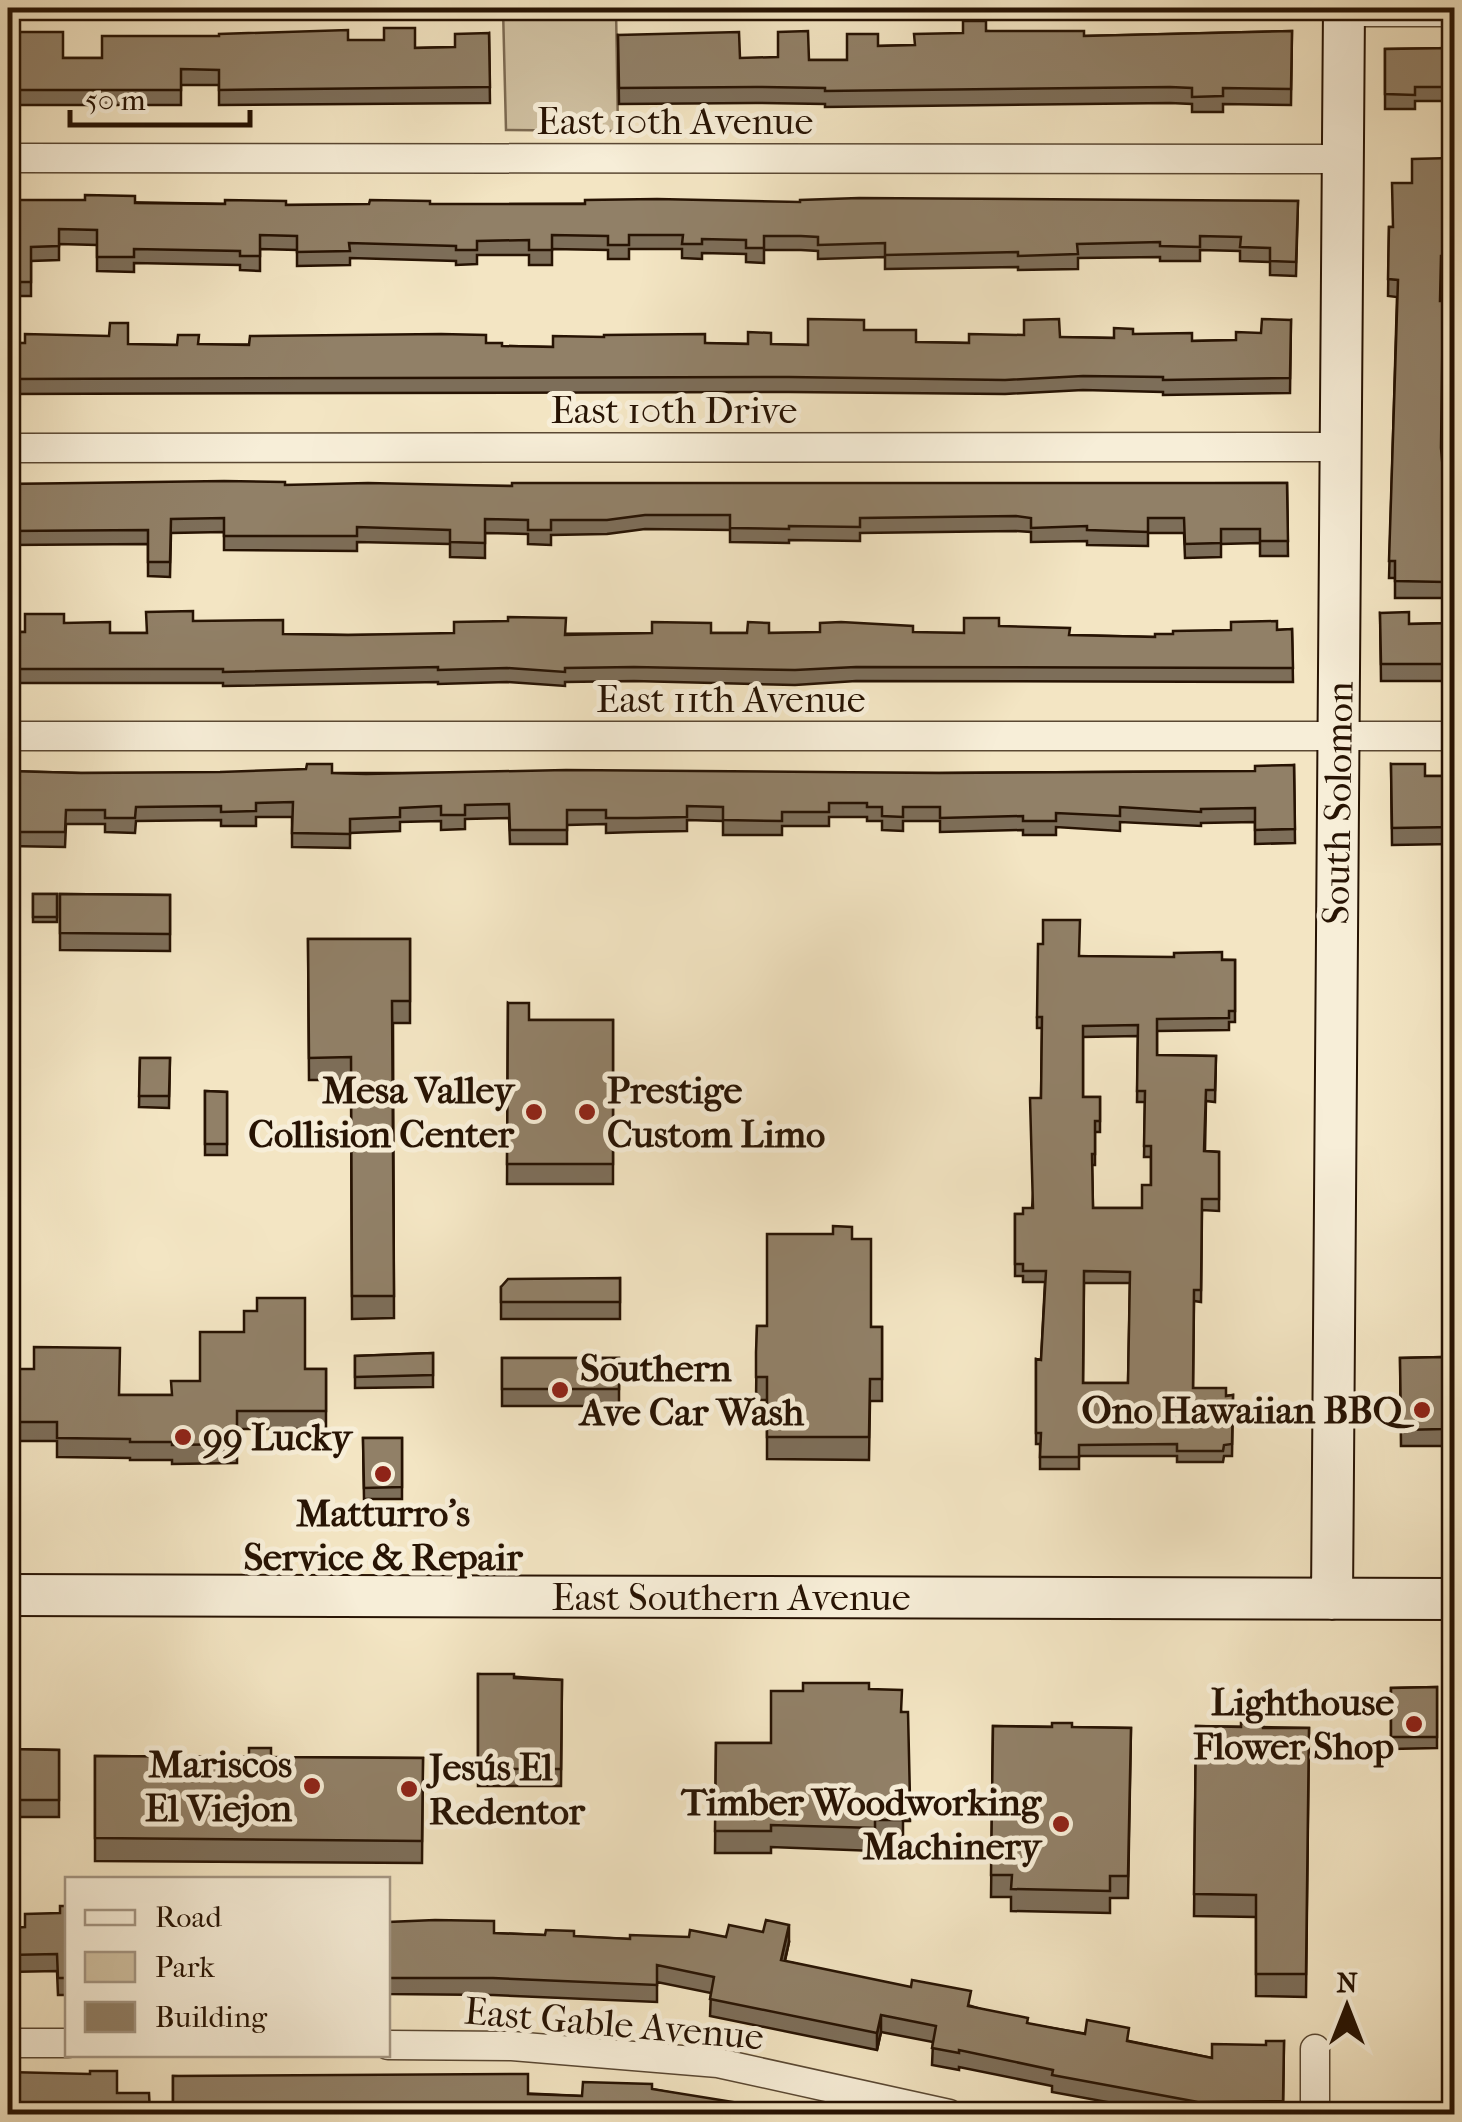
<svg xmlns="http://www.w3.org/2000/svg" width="1462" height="2122" viewBox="0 0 1462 2122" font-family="'IM FELL French Canon',serif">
<rect width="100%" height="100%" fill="#f3e5c3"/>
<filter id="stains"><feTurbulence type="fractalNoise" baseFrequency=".002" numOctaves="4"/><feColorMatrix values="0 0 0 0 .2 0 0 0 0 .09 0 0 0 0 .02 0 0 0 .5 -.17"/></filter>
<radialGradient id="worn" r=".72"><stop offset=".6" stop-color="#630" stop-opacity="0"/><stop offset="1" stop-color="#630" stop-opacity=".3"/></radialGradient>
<path fill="#d0c1a2" stroke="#7c6a52" stroke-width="2.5" d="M 503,8 L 616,8 L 618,131 L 506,130 Z"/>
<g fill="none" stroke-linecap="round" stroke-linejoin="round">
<g stroke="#5a4833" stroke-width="31">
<path id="street" d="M 1344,12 L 1454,12
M 8,158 L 1343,159
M 8,448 L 1341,447
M 8,736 L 1454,736
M 8,2043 L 68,2043
M 388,2045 L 512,2046 L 718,2063 L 949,2114
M 1315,2114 L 1315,2049"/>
</g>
<g stroke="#271303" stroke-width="44">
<path id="secondary" d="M 8,1595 L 1454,1599
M 1332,1599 L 1344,8"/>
</g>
<use href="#street" stroke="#f7eed8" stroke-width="28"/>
<use href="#secondary" stroke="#f7eed8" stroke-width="40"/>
</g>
<path fill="#7d6e59" stroke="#271303" stroke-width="2.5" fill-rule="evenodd" d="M 986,31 L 1084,36 L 1292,31 L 1291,105 L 1223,104 L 1223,112 L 1192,112 L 1192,104 L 1170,103 L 825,107 L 825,104 L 756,103 L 619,104 L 618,35 L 740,58 L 809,60 L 847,60 L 878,46 L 915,45 Z
M 8,32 L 63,58 L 102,58 L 348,40 L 415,48 L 455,47 L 489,33 L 490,103 L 219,105 L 219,85 L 181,85 L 181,105 L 8,105 Z
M 1454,48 L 1454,101 L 1415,101 L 1415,109 L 1385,109 L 1385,49 Z
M 1451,158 L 1452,233 L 1449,233 L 1449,273 L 1441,272 L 1440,301 L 1441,451 L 1444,483 L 1452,483 L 1451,578 L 1445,578 L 1445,598 L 1395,598 L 1395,578 L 1389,578 L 1397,297 L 1388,296 L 1389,227 L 1393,227 L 1412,183 Z
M 8,200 L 286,205 L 1298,201 L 1296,276 L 1270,275 L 1270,262 L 1240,261 L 1240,251 L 1200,250 L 1200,261 L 1160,261 L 1160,257 L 1078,258 L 1078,269 L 1018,270 L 1018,267 L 885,269 L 885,257 L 818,259 L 818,251 L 801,250 L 764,250 L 764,263 L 746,262 L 746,254 L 702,253 L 702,259 L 682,258 L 682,249 L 629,249 L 629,259 L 608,259 L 608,250 L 552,249 L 552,265 L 529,265 L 529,255 L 477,255 L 477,264 L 456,265 L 456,261 L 350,258 L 350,265 L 297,266 L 297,250 L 260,249 L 260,271 L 240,270 L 240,265 L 134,263 L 134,272 L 97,271 L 97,245 L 59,244 L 59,260 L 31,261 L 31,296 L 8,296 Z
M 1291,320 L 1290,393 L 1163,395 L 1163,392 L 1083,390 L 1005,394 L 789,392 L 8,394 L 8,343 L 177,345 L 486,343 L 502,346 L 553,347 L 705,343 L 808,345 L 864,330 L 916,342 L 969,343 L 1060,337 L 1114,338 L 1133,334 L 1192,341 L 1236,340 L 1261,333 Z
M 1287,483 L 1288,556 L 1260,556 L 1260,543 L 1221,544 L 1221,557 L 1185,558 L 1184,533 L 1148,533 L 1148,546 L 1087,545 L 1087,541 L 1031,542 L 1031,532 L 1016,531 L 860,533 L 860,541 L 789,540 L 789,543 L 730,542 L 730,530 L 645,529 L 607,534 L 551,535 L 551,545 L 528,544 L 528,534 L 485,533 L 485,558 L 450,557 L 450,544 L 357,542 L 357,551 L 224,550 L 224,532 L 171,533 L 170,577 L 148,576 L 148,544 L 8,545 L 8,484 L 512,486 Z
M 1380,613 L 1409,624 L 1453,623 L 1454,614 L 1454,681 L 1381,681 Z
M 193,621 L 283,634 L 348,635 L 711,633 L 964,633 L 999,626 L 1069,635 L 1155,637 L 1292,629 L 1293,682 L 856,681 L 795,685 L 634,681 L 565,682 L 565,686 L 507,682 L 438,684 L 438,682 L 223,686 L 223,683 L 8,683 L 8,632 L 25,632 L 64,623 L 110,633 L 147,633 Z
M 1391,764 L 1425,776 L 1454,776 L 1454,844 L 1392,845 Z
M 1294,765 L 1295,843 L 1255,844 L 1255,822 L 1201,823 L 1201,826 L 1120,822 L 1120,831 L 1056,827 L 1056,835 L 1023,835 L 1023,830 L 940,832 L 940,821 L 903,821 L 903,831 L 882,830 L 882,821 L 867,821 L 867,817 L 829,817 L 829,826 L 782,826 L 782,835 L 723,835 L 723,821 L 687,820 L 687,831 L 637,832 L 606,833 L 606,824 L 567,825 L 567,844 L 510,844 L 509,818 L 465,819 L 465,829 L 441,830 L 441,821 L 400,822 L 400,831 L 350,833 L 350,848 L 292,847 L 292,817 L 256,817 L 256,826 L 221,826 L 221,820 L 136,821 L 135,833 L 105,832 L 105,824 L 66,824 L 65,847 L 8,846 L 8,771 L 81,773 L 939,773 L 1255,771 Z
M 33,894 L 57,894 L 57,922 L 33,922 Z
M 60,894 L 170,895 L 170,951 L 60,950 Z
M 308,939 L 410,939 L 410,1023 L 393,1023 L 394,1318 L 352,1319 L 351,1080 L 309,1080 Z
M 1079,956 L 1235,960 L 1235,1022 L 1229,1022 L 1229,1030 L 1157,1031 L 1157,1055 L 1216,1056 L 1215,1102 L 1206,1101 L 1205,1151 L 1219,1152 L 1219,1211 L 1202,1210 L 1201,1302 L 1194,1301 L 1193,1388 L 1226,1396 L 1233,1395 L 1232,1456 L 1224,1456 L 1223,1462 L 1177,1462 L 1177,1456 L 1079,1456 L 1079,1469 L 1040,1469 L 1040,1444 L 1036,1444 L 1036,1359 L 1041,1360 L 1045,1282 L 1023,1282 L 1023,1276 L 1015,1276 L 1015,1214 L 1023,1214 L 1032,1208 L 1041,1098 L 1042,1028 L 1037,1028 L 1037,1017 ZM 1138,1036 L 1137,1102 L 1145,1102 L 1144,1157 L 1151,1157 L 1151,1185 L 1142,1208 L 1093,1208 L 1092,1165 L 1095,1165 L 1095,1132 L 1100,1132 L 1100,1097 L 1083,1097 L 1083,1037 ZM 1084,1283 L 1130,1283 L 1128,1383 L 1083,1383 Z
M 508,1003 L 529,1020 L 613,1020 L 613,1184 L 507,1184 Z
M 140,1058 L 170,1058 L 169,1108 L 139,1107 Z
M 205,1091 L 227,1092 L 227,1155 L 205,1155 Z
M 852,1239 L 871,1327 L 882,1327 L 882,1401 L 870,1401 L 869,1460 L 767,1459 L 767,1400 L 756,1400 L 757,1326 L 767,1326 Z
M 620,1278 L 620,1319 L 501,1319 L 501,1287 Z
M 433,1353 L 433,1387 L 355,1388 L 355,1356 Z
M 1443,1357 L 1443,1446 L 1401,1446 L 1400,1358 Z
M 502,1358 L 619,1358 L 619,1406 L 502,1406 Z
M 8,1369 L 119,1395 L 172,1395 L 200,1381 L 305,1369 L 326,1369 L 326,1429 L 237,1429 L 237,1463 L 172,1464 L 172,1460 L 130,1460 L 130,1458 L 57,1457 L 57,1441 L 15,1441 L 15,1510 L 8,1510 Z
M 363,1438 L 402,1438 L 402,1499 L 364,1499 Z
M 478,1674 L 562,1680 L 561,1786 L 478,1786 Z
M 1437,1687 L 1437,1748 L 1391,1749 L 1391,1688 Z
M 869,1689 L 902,1712 L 910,1799 L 910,1821 L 903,1821 L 903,1842 L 875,1842 L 875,1851 L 771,1847 L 771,1853 L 715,1853 L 716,1743 L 771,1743 L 803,1691 Z
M 993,1726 L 1131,1728 L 1128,1898 L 1110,1898 L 1110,1913 L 1011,1911 L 1011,1897 L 991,1897 Z
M 1196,1726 L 1309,1728 L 1306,1997 L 1256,1996 L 1256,1917 L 1194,1916 Z
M 8,1749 L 59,1750 L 59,1817 L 8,1817 Z
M 95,1756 L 423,1758 L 422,1863 L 95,1861 Z
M 68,1906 L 68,1995 L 58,1995 L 57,1971 L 8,1972 L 8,1928 L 25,1927 L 60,1913 Z
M 388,1922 L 494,1933 L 630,1939 L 726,1937 L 789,1942 L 785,1961 L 971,2006 L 1028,2024 L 1129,2041 L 1212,2058 L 1284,2041 L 1283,2114 L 1173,2114 L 1052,2092 L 1052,2086 L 959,2067 L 959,2070 L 932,2065 L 933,2042 L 881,2032 L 877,2050 L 710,2016 L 711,1993 L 657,1982 L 657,2002 L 493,1995 L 388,1994 Z
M 173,2076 L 582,2096 L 652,2089 L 783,2114 L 173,2114 Z"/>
<path fill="#665a48" stroke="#271303" stroke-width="2.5" d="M 789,1925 L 789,1942 L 781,1977 L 781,1960 Z
M 881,2015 L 881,2032 L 877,2050 L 877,2033 Z"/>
<path fill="#918067" stroke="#271303" stroke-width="2.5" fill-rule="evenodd" d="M 963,21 L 986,21 L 986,31 L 1084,31 L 1084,36 L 1292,31 L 1291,89 L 1223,88 L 1223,96 L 1192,97 L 1192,88 L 1170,87 L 825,91 L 825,88 L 756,87 L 619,88 L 618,35 L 739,32 L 740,58 L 778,57 L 778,32 L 808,31 L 809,60 L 847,60 L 847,34 L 878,34 L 878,46 L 915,45 L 914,34 L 963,33 Z
M 384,28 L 415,28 L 415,48 L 455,47 L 455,34 L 489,33 L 490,87 L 219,90 L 219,70 L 181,69 L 181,90 L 8,90 L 8,32 L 63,32 L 63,58 L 102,58 L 102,36 L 219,36 L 219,34 L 348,30 L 348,40 L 384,40 Z
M 1454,48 L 1454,87 L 1415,87 L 1415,95 L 1385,94 L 1385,49 Z
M 1451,158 L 1452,216 L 1449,216 L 1449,256 L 1441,256 L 1440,301 L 1443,301 L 1441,448 L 1444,483 L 1452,483 L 1451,561 L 1445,561 L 1445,582 L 1395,581 L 1395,561 L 1389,561 L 1398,280 L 1388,279 L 1389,227 L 1393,227 L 1392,183 L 1412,183 L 1412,159 Z
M 85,195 L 135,196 L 135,203 L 225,204 L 225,200 L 286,201 L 286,205 L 369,204 L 370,200 L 430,201 L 430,204 L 585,204 L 585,200 L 657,199 L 800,202 L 800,200 L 859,198 L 1298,201 L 1296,262 L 1270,261 L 1270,248 L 1240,247 L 1241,237 L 1200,236 L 1200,247 L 1160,246 L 1160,242 L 1077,244 L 1078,254 L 1018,256 L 1018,252 L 885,255 L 885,243 L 818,245 L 818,237 L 801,236 L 764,236 L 764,248 L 746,248 L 746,240 L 702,239 L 702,244 L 682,244 L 683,235 L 629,235 L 629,245 L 608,245 L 608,236 L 552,235 L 552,250 L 529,250 L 529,240 L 477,241 L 477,250 L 456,250 L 456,246 L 349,243 L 350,251 L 297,252 L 297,236 L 260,235 L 260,256 L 240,256 L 240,251 L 134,249 L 134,257 L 97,257 L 97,230 L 59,229 L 59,246 L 31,247 L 31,282 L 8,282 L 8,200 L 85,200 Z
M 808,319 L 864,320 L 864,330 L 916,330 L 916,342 L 969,343 L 969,334 L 1024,335 L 1024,320 L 1059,319 L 1060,337 L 1114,338 L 1114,328 L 1133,329 L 1133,334 L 1192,333 L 1192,341 L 1236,340 L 1236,332 L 1261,333 L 1262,319 L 1291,320 L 1290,378 L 1163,380 L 1163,377 L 1083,376 L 1005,380 L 789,377 L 8,379 L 8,343 L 25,343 L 25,334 L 109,336 L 110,323 L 128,323 L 128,344 L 177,345 L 178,335 L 199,335 L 198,344 L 249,345 L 250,336 L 441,334 L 486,335 L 486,343 L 502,343 L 502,346 L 553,347 L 553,336 L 604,337 L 604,335 L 705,334 L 705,343 L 748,344 L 748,332 L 771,333 L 771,344 L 808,345 Z
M 224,481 L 285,482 L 285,485 L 368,483 L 512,486 L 512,483 L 1287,483 L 1288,541 L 1260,541 L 1260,529 L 1221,529 L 1221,543 L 1185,544 L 1184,518 L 1148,518 L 1148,532 L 1087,530 L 1087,526 L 1031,528 L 1031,518 L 1016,516 L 860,518 L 860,527 L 789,526 L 789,529 L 730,528 L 730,515 L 645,515 L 607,520 L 551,520 L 551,530 L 528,530 L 528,520 L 485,519 L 485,543 L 450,542 L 450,530 L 357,527 L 357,536 L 224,536 L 224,518 L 171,519 L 170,562 L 148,562 L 148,530 L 8,531 L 8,484 Z
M 193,611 L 193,621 L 283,620 L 283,634 L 348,635 L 454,633 L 454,622 L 508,621 L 508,617 L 566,618 L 565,635 L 652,633 L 652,622 L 711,623 L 711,633 L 747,633 L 748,622 L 769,623 L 769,633 L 820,632 L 820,623 L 841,622 L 913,626 L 913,632 L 964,633 L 964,618 L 999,618 L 999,626 L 1070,628 L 1069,635 L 1155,637 L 1155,634 L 1173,634 L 1173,631 L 1231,630 L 1231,622 L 1277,621 L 1277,630 L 1292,629 L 1293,668 L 856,667 L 795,670 L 634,667 L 565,668 L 565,672 L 507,668 L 438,670 L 438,667 L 223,672 L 223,669 L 8,669 L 8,632 L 25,632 L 25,614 L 64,614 L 64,623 L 110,622 L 110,633 L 147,633 L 146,612 Z
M 1409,612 L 1409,624 L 1453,623 L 1453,614 L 1454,614 L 1454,664 L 1381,664 L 1380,613 Z
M 307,764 L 332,764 L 332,773 L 366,774 L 566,770 L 939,773 L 1255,771 L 1255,766 L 1294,765 L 1295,829 L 1255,830 L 1255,808 L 1201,809 L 1201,812 L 1120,807 L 1120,816 L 1056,813 L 1056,821 L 1023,821 L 1023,816 L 940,818 L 940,807 L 903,807 L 903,817 L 882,816 L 882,807 L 867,807 L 867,803 L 829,803 L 829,812 L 782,812 L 782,821 L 723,820 L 723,807 L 687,806 L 687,817 L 637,818 L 606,818 L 606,810 L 567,810 L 567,830 L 510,830 L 509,804 L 465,805 L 465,815 L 441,815 L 441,806 L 400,808 L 400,817 L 350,819 L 350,834 L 292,833 L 293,802 L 256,803 L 256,811 L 221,812 L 221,806 L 136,807 L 135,818 L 105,818 L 105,810 L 66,810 L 65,832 L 8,832 L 8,771 L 81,773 L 220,772 L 306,769 Z
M 1391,764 L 1425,764 L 1425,776 L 1454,776 L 1454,827 L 1392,828 Z
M 33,894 L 57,894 L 57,917 L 33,917 Z
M 60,894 L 170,895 L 170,934 L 60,933 Z
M 1043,920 L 1080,920 L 1079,956 L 1174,957 L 1174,953 L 1222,952 L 1222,960 L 1235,960 L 1235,1011 L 1229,1011 L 1229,1018 L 1157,1019 L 1157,1055 L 1216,1056 L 1215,1090 L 1206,1090 L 1204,1151 L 1219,1152 L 1219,1199 L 1202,1199 L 1201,1290 L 1194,1290 L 1193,1388 L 1226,1388 L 1226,1396 L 1233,1395 L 1232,1444 L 1224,1445 L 1223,1451 L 1177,1451 L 1177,1444 L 1079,1445 L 1079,1457 L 1040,1457 L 1041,1433 L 1036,1433 L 1036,1359 L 1041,1360 L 1046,1271 L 1023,1271 L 1023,1264 L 1015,1264 L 1015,1214 L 1023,1214 L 1023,1208 L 1033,1208 L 1030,1098 L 1041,1098 L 1042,1017 L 1037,1017 L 1038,944 L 1043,944 ZM 1138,1025 L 1137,1091 L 1145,1091 L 1144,1146 L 1151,1146 L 1151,1185 L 1142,1185 L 1142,1208 L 1093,1208 L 1092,1154 L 1095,1154 L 1095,1121 L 1100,1121 L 1100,1097 L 1083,1097 L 1083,1026 ZM 1084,1271 L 1130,1272 L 1128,1383 L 1083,1383 Z
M 308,939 L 410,939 L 410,1001 L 392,1001 L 394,1296 L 352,1296 L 351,1057 L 309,1058 Z
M 508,1003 L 529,1003 L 529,1020 L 613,1020 L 613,1164 L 507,1164 Z
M 140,1058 L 170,1058 L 169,1096 L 139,1096 Z
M 205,1091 L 227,1092 L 227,1144 L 205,1144 Z
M 833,1226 L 852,1227 L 852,1239 L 871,1239 L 871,1327 L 882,1327 L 882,1379 L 870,1379 L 869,1437 L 767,1437 L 767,1377 L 756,1377 L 756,1352 L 757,1326 L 767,1326 L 767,1234 L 833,1234 Z
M 620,1278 L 620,1302 L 501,1302 L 501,1287 L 508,1279 Z
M 257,1298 L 305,1298 L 305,1369 L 326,1369 L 326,1411 L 237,1411 L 237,1444 L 172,1445 L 172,1442 L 130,1442 L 130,1439 L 57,1438 L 57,1422 L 15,1422 L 15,1491 L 8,1491 L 8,1369 L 34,1369 L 34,1347 L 120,1348 L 119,1395 L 172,1395 L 171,1381 L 200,1381 L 200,1332 L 244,1332 L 244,1311 L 257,1311 Z
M 433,1353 L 433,1375 L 355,1377 L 355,1356 Z
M 1443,1357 L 1443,1429 L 1401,1430 L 1400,1358 Z
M 502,1358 L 619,1358 L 619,1389 L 502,1389 Z
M 363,1438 L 402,1438 L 402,1487 L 364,1488 Z
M 478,1674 L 514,1674 L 514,1678 L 562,1680 L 561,1769 L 478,1769 Z
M 803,1683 L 869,1683 L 869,1689 L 902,1690 L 901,1712 L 908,1712 L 910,1799 L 903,1799 L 903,1820 L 875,1820 L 875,1828 L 771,1825 L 771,1831 L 715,1831 L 716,1743 L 771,1743 L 771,1691 L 803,1691 Z
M 1437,1687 L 1437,1737 L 1391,1737 L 1391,1688 Z
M 1052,1723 L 1072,1723 L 1072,1727 L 1131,1728 L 1128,1876 L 1110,1876 L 1110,1891 L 1011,1889 L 1012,1875 L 991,1875 L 993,1726 L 1052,1727 Z
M 1241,1723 L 1263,1724 L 1263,1728 L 1309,1728 L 1306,1974 L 1256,1974 L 1256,1895 L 1194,1894 L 1196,1726 L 1241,1727 Z
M 249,1748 L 271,1748 L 271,1757 L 423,1758 L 422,1841 L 95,1838 L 95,1756 L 249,1757 Z
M 8,1749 L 59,1750 L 59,1800 L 8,1800 Z
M 60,1906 L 68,1906 L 68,1978 L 58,1978 L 57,1954 L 8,1955 L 8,1928 L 25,1927 L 25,1914 L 60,1913 Z
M 435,1920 L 494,1921 L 494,1933 L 545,1935 L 546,1930 L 574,1931 L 574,1936 L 630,1939 L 630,1935 L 689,1937 L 690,1930 L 726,1937 L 729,1925 L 763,1932 L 766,1920 L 789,1925 L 781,1960 L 911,1987 L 912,1980 L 971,1991 L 968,2006 L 1028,2018 L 1027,2023 L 1085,2034 L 1087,2020 L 1129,2028 L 1127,2041 L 1212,2058 L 1212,2044 L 1266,2045 L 1266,2041 L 1284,2041 L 1283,2101 L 1198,2102 L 1052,2075 L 1053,2070 L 959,2050 L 959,2053 L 932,2048 L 936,2026 L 881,2015 L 877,2033 L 710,1999 L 714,1977 L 657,1965 L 657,1985 L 493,1978 L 388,1978 L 388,1922 Z
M 90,2071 L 117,2071 L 117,2093 L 149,2093 L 150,2114 L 8,2114 L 8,2072 L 90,2074 Z
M 528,2074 L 528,2094 L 582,2096 L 583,2082 L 652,2084 L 652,2089 L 739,2103 L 738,2106 L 783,2114 L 194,2114 L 193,2107 L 173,2107 L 173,2076 Z"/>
<g fill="#8f2418" stroke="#f7eed8" stroke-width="4">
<circle cx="534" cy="1112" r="10"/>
<circle cx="587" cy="1112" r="10"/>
<circle cx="560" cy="1390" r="10"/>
<circle cx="1422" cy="1410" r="10"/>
<circle cx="183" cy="1437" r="10"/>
<circle cx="383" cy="1474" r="10"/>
<circle cx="1414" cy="1724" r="10"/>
<circle cx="312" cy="1786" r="10"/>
<circle cx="409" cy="1789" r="10"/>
<circle cx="1061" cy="1824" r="10"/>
</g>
<g text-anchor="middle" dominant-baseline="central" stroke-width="10" stroke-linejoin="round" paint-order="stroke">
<g font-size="38" fill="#271303" stroke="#f7eed8">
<text x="675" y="121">East 10th Avenue</text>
<text x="674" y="410">East 10th Drive</text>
<text x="731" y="699">East 11th Avenue</text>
<text transform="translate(1338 803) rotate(-89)">South Solomon</text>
<text x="731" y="1597">East Southern Avenue</text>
<text transform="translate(614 2024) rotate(5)">East Gable Avenue</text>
</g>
<g font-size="38" font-weight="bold" fill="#271303" stroke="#f7eed8" text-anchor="end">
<text x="514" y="1090">Mesa Valley<tspan x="514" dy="44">Collision Center</tspan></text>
<text x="607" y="1090" text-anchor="start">Prestige<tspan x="607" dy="44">Custom Limo</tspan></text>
<text x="580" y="1368" text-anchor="start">Southern<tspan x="580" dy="44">Ave Car Wash</tspan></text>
<text x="1402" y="1410">Ono Hawaiian BBQ</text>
<text x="203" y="1437" text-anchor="start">99 Lucky</text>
<text x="383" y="1513" text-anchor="middle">Matturro's<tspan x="383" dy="44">Service &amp; Repair</tspan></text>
<text x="1394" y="1702">Lighthouse<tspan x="1394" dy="44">Flower Shop</tspan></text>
<text x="292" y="1764">Mariscos<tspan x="292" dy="44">El Viejon</tspan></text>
<text x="429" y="1767" text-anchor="start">Jesús El<tspan x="429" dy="44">Redentor</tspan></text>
<text x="1041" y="1802">Timber Woodworking<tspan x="1041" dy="44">Machinery</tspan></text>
</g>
</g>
<rect width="1462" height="2122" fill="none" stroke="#f3e5c3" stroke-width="40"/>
<rect x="10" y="10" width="1442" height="2102" fill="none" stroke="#271303" stroke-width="5"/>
<rect x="20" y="20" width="1422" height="2082" fill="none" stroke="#271303" stroke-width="2.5"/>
<rect x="65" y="1877" width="325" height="180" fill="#f7eed8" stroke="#a49683" stroke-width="2.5"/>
<rect x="85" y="1910" width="50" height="15" fill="#f7eed8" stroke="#a49683" stroke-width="2.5"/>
<text x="155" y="1927" font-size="30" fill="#271303">Road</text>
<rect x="85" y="1952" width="50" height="30" fill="#d0c1a2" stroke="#a49683" stroke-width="2.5"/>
<text x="155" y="1977" font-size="30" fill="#271303">Park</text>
<rect x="85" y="2002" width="50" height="30" fill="#918067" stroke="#a49683" stroke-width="2.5"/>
<text x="155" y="2027" font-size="30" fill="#271303">Building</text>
<g transform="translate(1347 2007)" stroke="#f7eed8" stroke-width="8" paint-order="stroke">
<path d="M0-8L18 38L0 25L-18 38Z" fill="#271303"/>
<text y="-15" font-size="28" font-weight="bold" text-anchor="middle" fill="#271303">N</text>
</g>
<path d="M70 110v15h180v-15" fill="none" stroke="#271303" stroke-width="5"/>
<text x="85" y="110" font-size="30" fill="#271303" stroke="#f7eed8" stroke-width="8" paint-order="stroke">50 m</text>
<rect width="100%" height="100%" filter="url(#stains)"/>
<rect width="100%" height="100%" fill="url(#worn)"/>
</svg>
